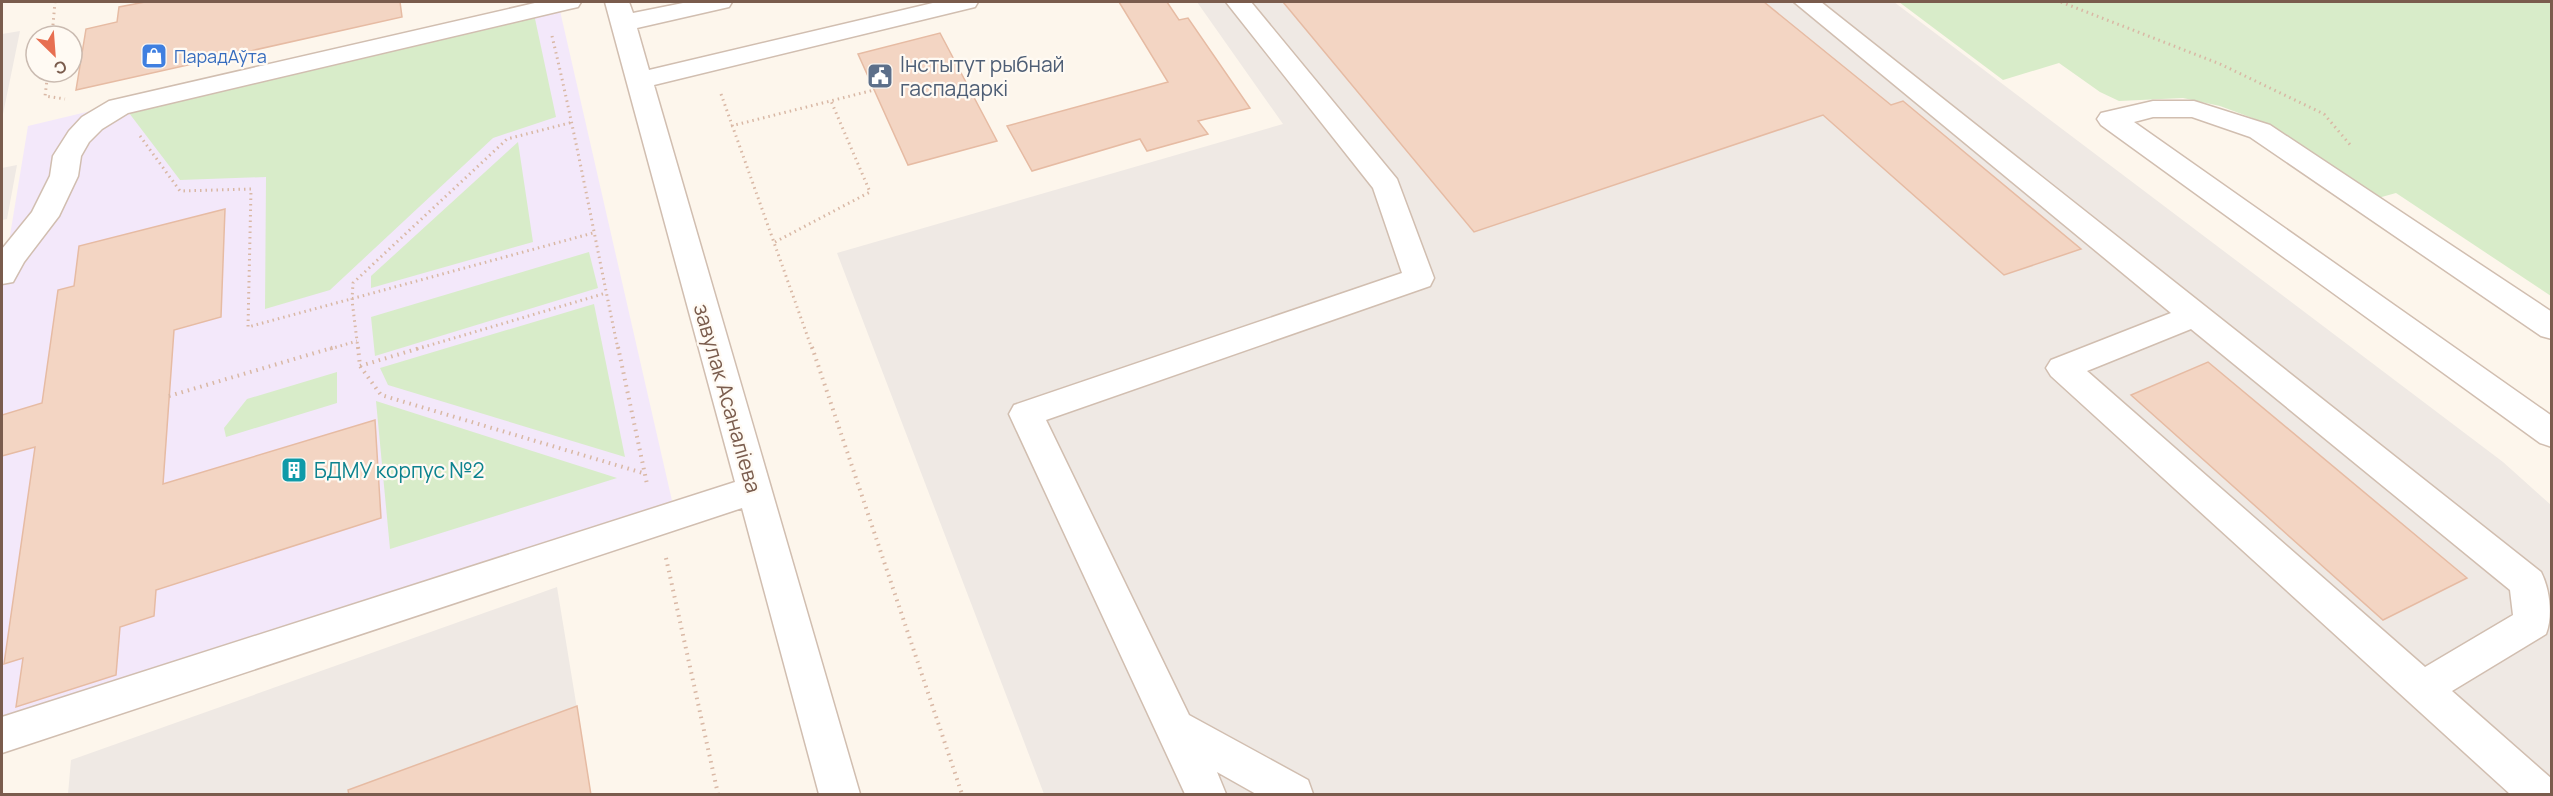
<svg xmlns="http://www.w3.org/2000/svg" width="2553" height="796" viewBox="0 0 2553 796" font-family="Manrope,sans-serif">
<rect width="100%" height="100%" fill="#fdf6ec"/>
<path fill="#efe9e4" d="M 1197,2 L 1894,2 L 2503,462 L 2551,505 L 2551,794 L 1044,794 L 837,253 L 1283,124 Z
M 20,31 L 2,119 L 2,34 Z
M 17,165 L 7,219 L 2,220 L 2,168 Z
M 557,587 L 591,794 L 68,794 L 71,760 Z"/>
<path fill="#f3e8fa" d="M 547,2 L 558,2 L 673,505 L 2,719 L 2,284 L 28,126 Z"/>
<path fill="#d8ecc9" d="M 1899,2 L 2551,2 L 2551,296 L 2396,193 L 2378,198 L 2263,122 L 2220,106 L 2183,98 L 2119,101 L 2100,92 L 2059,63 L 2003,80 Z
M 534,14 L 556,117 L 493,138 L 330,290 L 265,309 L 266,177 L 180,180 L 126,109 Z
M 518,142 L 533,242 L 371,288 L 371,276 Z
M 589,252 L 598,288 L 375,356 L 371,317 Z
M 594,304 L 625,457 L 388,385 L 380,368 Z
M 337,372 L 337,403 L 226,437 L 224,428 L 247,399 Z
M 376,401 L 617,478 L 390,549 Z"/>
<path fill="#f3d5c3" stroke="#e6bba3" stroke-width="1.5" d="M 145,2 L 400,2 L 402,17 L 76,90 L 86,29 L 117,22 L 119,7 Z
M 1119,2 L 1167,2 L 1179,20 L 1188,18 L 1250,108 L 1198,121 L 1208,134 L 1147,151 L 1140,139 L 1032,171 L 1007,126 L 1168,82 Z
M 1283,2 L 1764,2 L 1891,105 L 1903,101 L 2081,249 L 2004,275 L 1823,115 L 1474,232 Z
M 940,33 L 997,141 L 908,165 L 858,54 Z
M 225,209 L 221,317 L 174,330 L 163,484 L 375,420 L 381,518 L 156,590 L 154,616 L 120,627 L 116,675 L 16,707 L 23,658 L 4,664 L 35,447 L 2,456 L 2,415 L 42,403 L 58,290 L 74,286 L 79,246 Z
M 2208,362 L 2467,578 L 2383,620 L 2131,395 Z
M 577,706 L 591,795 L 349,795 L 348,790 Z"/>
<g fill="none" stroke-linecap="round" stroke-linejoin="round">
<g stroke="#d1beb0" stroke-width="3">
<path id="minor" d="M 539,2 L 581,2 L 578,7 L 569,9 L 128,113 L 102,129 L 89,142 L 81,156 L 78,176 L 59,216 L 24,262 L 13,282 L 2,284 L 2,249 L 32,212 L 50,176 L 53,156 L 69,131 L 82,117 L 109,101 Z
M 605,2 L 629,2 L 633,13 L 688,2 L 732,2 L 729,7 L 637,28 L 649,70 L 937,2 L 978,2 L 975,7 L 654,85 L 860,794 L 819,794 L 742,508 L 2,753 L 2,717 L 735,482 Z
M 1226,2 L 1251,2 L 1397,179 L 1434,278 L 1430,286 L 1046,420 L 1189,715 L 1308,780 L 1313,794 L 1256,794 L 1217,772 L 1226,794 L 1185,794 L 1009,414 L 1014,405 L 1402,273 L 1373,188 Z
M 1794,2 L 1821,2 L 2541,572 C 2550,590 2553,616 2546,634 L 2452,691 L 2552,779 L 2552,794 L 2510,794 L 2051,376 L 2046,368 L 2051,360 L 2171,313 ZM 2191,329 L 2510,590 L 2513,615 L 2425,667 L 2087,371 Z
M 2153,101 L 2194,101 L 2270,125 L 2552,312 L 2552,339 L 2541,336 L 2250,137 L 2192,117 L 2153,117 L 2134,122 L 2552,416 L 2552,447 L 2540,443 L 2101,125 L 2097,119 L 2101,113 Z"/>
</g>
<path stroke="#d9b8a5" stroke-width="3" stroke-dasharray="1.5 4" stroke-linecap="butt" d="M 2061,2 L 2220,64 L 2324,114 L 2352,147
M 52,36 L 55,2
M 552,36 C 577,140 596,245 618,349
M 48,72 L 45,96 L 65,99
M 721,94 L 812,349
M 731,126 L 874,90
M 140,136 L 180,191 L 251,189 L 248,327 L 593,233
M 775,242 L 870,192 L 831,101
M 330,349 L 357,341
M 358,349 L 352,300 L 353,283 L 507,139 L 573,122
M 417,349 L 606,293"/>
<path stroke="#d9b8a5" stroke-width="4" stroke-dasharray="1.5 5" stroke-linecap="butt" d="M 358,347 L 360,366 L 381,395 L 643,473
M 618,347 L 647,484
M 812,347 L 962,794
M 360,366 L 423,347
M 169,396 L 335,347
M 666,558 L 718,794"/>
<use href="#minor" fill="#fff" fill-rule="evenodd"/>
</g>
<defs>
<g id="shop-square" transform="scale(1.35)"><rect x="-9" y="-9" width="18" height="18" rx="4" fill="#3f7fe0" stroke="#fffaf3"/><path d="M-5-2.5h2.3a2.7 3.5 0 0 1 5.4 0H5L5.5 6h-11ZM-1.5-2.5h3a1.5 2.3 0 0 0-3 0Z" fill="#fff"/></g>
<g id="civic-square" transform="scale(1.35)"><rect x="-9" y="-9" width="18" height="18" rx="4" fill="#5c6f8a" stroke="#fffaf3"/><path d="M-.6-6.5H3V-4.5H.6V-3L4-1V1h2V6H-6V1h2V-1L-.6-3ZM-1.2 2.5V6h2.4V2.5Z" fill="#fff"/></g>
<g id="building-square" transform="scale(1.35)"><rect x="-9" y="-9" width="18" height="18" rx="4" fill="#0f9aa8" stroke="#fffaf3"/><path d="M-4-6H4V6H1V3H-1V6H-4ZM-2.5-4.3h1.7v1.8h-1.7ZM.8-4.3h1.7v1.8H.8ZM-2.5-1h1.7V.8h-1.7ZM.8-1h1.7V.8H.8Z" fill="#fff"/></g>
</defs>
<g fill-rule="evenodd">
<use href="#shop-square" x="154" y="56"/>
<use href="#civic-square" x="880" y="76"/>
<use href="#building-square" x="294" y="470"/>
</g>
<g text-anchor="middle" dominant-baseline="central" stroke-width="4.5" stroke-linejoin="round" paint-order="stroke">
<g font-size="18" fill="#366cbe" stroke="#fffaf3" text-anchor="start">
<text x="174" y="56">ПарадАўта</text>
</g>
<g font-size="21" fill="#4e5e75" stroke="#fffaf3" text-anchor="start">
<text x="900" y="64">Інстытут рыбнай<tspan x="900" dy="24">гаспадаркі</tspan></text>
</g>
<g font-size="21" fill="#7a5c4d" stroke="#fffaf3">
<text transform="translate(728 398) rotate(74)">завулак Асаналіева</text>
</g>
<g font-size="21" fill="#0d838f" stroke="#fffaf3" text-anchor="start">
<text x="314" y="470">БДМУ корпус №2</text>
</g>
</g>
<rect width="2553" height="796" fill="none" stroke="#7a5c4d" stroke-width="6"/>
<g transform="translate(54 54) rotate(155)"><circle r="28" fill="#fffaf3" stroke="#cabbb1" stroke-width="1.5"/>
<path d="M0-4.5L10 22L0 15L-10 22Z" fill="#e76f51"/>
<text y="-9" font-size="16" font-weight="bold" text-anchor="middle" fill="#7a5c4d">С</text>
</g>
</svg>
